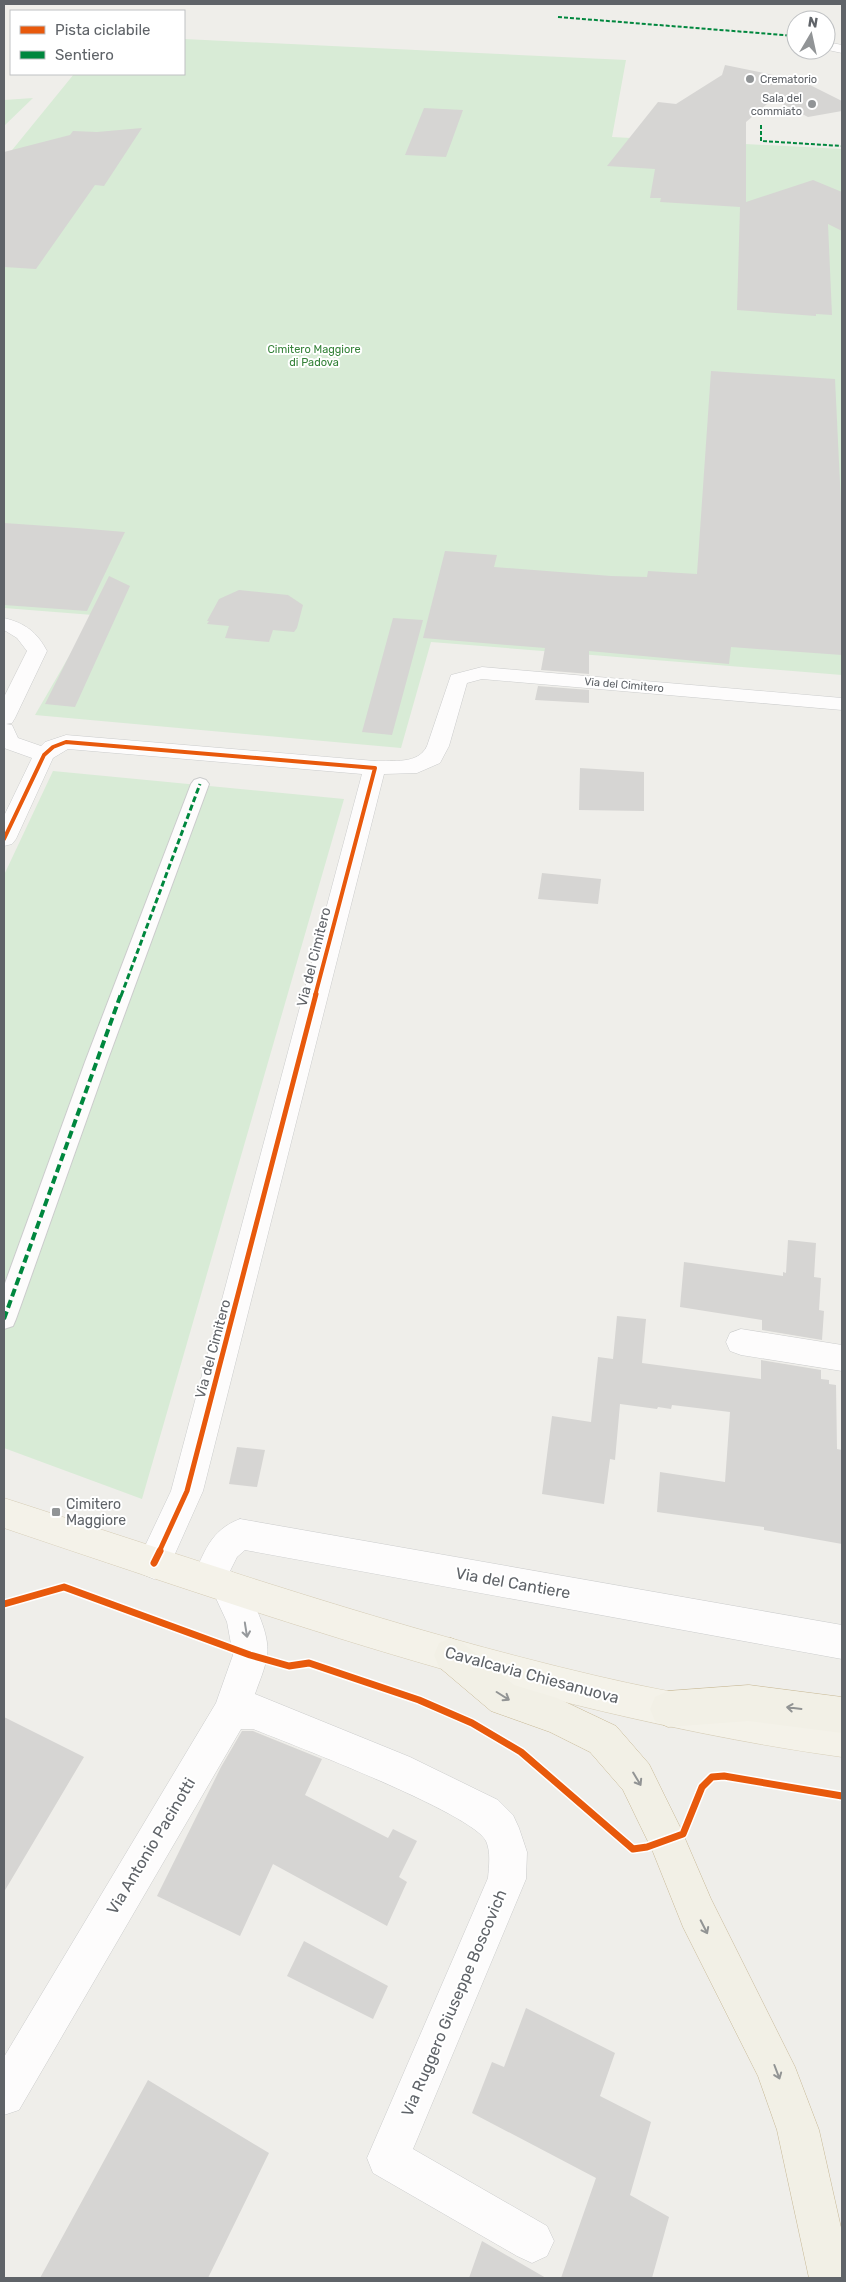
<svg xmlns="http://www.w3.org/2000/svg" width="846" height="2282" viewBox="0 0 846 2282" font-family="Rubik,sans-serif">
<rect width="100%" height="100%" fill="#efeeea"/>
<path fill="#d8ebd6" d="M 184,39 L 626,60 L 612,137 L 842,149 L 842,675 L 431,642 L 401,748 L 35,715 L 93,615 L 4,608 L 4,160 L 74,74 L 184,74 Z
M 33,98 L 4,126 L 4,100 Z
M 53,771 L 344,799 L 142,1499 L 4,1448 L 4,875 Z"/>
<path fill="#d6d5d3" d="M 725,65 L 802,81 L 842,101 L 842,111 L 808,117 L 773,99 L 746,122 L 746,202 L 813,180 L 842,192 L 842,231 L 828,224 L 832,315 L 816,314 L 816,316 L 737,310 L 740,207 L 660,202 L 661,198 L 650,198 L 655,169 L 607,166 L 658,102 L 676,104 L 722,75 Z
M 424,108 L 463,110 L 446,157 L 405,155 Z
M 142,128 L 104,186 L 95,185 L 36,269 L 4,267 L 4,152 L 70,135 L 73,131 L 97,132 Z
M 711,371 L 835,379 L 842,524 L 842,655 L 731,647 L 729,664 L 589,651 L 589,674 L 541,670 L 545,648 L 423,638 L 445,551 L 497,555 L 494,567 L 611,576 L 647,577 L 648,571 L 697,574 Z
M 4,523 L 77,528 L 125,532 L 87,611 L 4,605 Z
M 109,576 L 130,586 L 75,707 L 45,704 Z
M 239,590 L 288,595 L 303,605 L 297,628 L 294,632 L 273,630 L 269,642 L 225,638 L 229,626 L 207,624 L 209,621 L 207,621 L 219,599 Z
M 393,618 L 423,620 L 392,735 L 362,732 Z
M 538,686 L 589,690 L 589,703 L 535,700 Z
M 580,768 L 644,772 L 644,811 L 579,810 Z
M 542,873 L 601,879 L 598,904 L 538,899 Z
M 788,1240 L 816,1243 L 814,1277 L 821,1278 L 819,1310 L 824,1311 L 822,1340 L 762,1330 L 762,1320 L 680,1307 L 684,1262 L 783,1276 L 783,1272 L 786,1273 Z
M 617,1316 L 646,1319 L 642,1363 L 761,1379 L 761,1360 L 821,1370 L 821,1379 L 829,1380 L 829,1384 L 836,1385 L 837,1449 L 842,1450 L 842,1544 L 764,1530 L 764,1527 L 657,1512 L 660,1472 L 725,1482 L 730,1412 L 672,1405 L 671,1409 L 658,1407 L 657,1409 L 620,1404 L 615,1460 L 610,1459 L 604,1504 L 542,1494 L 552,1416 L 591,1422 L 598,1357 L 613,1359 Z
M 237,1447 L 265,1450 L 257,1487 L 229,1484 Z
M 4,1717 L 84,1757 L 4,1892 Z
M 242,1731 L 253,1731 L 322,1759 L 305,1795 L 388,1838 L 393,1829 L 417,1841 L 399,1877 L 407,1882 L 387,1926 L 273,1864 L 240,1936 L 157,1896 L 221,1767 Z
M 304,1941 L 388,1986 L 373,2019 L 287,1976 Z
M 526,2008 L 615,2053 L 600,2096 L 651,2122 L 630,2195 L 669,2217 L 652,2278 L 561,2278 L 596,2178 L 472,2113 L 492,2062 L 504,2067 Z
M 148,2080 L 269,2153 L 208,2278 L 40,2278 Z
M 482,2241 L 546,2278 L 469,2278 Z"/>
<g fill="none" stroke-linecap="round" stroke-linejoin="round">
<g stroke="#cbcccc" stroke-width="2">
<path id="pedestrian" d="M 200,778 L 206,780 L 209,784 L 107,1062 L 16,1319 L 13,1326 L 4,1329 L 4,1286 L 85,1062 L 191,784 L 194,780 Z"/>
</g>
<g stroke="#cbcccc" stroke-width="1">
<path id="minor" d="M 832,43 L 842,45 L 842,53 L 828,50 L 826,47 Z
M 4,618 C 25,623 37,632 47,651 L 15,718 L 12,723 L 6,724 L 12,725 L 18,738 L 41,746 L 45,742 L 66,735 L 375,761 C 393,760 418,765 427,746 L 451,675 L 482,667 L 842,698 L 842,710 L 482,679 L 467,683 L 449,746 L 440,763 L 417,773 L 384,774 L 203,1491 L 166,1574 L 154,1579 L 142,1574 L 137,1563 L 171,1491 L 362,774 L 68,749 L 53,758 L 16,839 L 12,844 L 4,846 L 4,816 L 32,758 L 4,748 L 4,697 L 27,651 L 17,638 L 4,630 Z
M 741,1329 L 842,1345 L 842,1371 L 741,1355 L 730,1351 L 726,1342 L 730,1333 Z
M 240,1519 L 842,1625 L 842,1659 L 245,1550 L 237,1557 L 230,1571 L 239,1575 C 250,1596 271,1632 267,1656 C 265,1669 259,1682 255,1694 L 410,1757 L 498,1800 L 513,1815 L 519,1828 L 527,1852 L 526,1879 L 413,2149 L 547,2226 L 554,2241 L 547,2256 L 532,2263 L 517,2256 L 373,2173 L 367,2158 L 488,1878 C 489,1866 491,1852 486,1841 C 472,1813 291,1744 253,1729 L 241,1729 L 19,2110 L 4,2115 L 4,2057 L 216,1703 L 233,1655 L 227,1622 L 214,1594 L 209,1596 L 197,1591 L 192,1580 C 204,1553 210,1530 240,1519 Z"/>
</g>
<g stroke="#d7ceb8" stroke-width="1">
<path id="primary" d="M 4,1498 C 200,1561 396,1629 597,1676 C 678,1695 760,1707 842,1721 L 842,1757 C 554,1717 278,1620 4,1528 Z"/>
</g>
<g stroke="#c8b996" stroke-width="1">
<path id="trunk" d="M 451,1638 L 463,1643 L 514,1685 L 557,1698 L 616,1726 L 649,1764 L 680,1827 L 711,1899 L 795,2067 L 819,2130 L 842,2232 L 842,2278 L 809,2278 L 777,2130 L 758,2076 L 683,1927 L 653,1852 L 623,1790 L 590,1752 L 550,1732 L 491,1711 L 439,1667 L 434,1655 L 439,1643 Z
M 749,1685 L 842,1697 L 842,1733 L 749,1721 L 668,1727 L 655,1721 L 650,1709 L 655,1697 L 668,1691 Z"/>
</g>
<use href="#pedestrian" fill="#fdfcfc" fill-rule="evenodd"/>
<use href="#minor" fill="#fdfcfc" fill-rule="evenodd"/>
<use href="#primary" fill="#f4f2e9" fill-rule="evenodd"/>
<use href="#trunk" fill="#f2f0e6" fill-rule="evenodd"/>
<path stroke="#00873e" stroke-width="2" stroke-dasharray="4 2" stroke-linecap="butt" d="M 558,17 L 796,36
M 826,45 L 832,47
M 761,125 L 761,141 L 842,146"/>
<path stroke="#00873e" stroke-width="3" stroke-dasharray="6 3" stroke-linecap="butt" d="M 121,996 L 200,784"/>
<path stroke="#00873e" stroke-width="4" stroke-dasharray="8 4" stroke-linecap="butt" d="M 4,1319 L 121,994"/>
<g stroke="#fff" stroke-width="6">
<path id="cycleway-far2" d="M 4,839 L 44,755 L 53,747 L 66,742 L 375,768 L 315,996"/>
</g>
<g stroke="#fff" stroke-width="8">
<path id="cycleway-far1" d="M 159,1552 L 187,1491 L 316,994"/>
</g>
<g stroke="#fff" stroke-width="10">
<path id="cycleway" d="M 154,1563 L 160,1551
M 4,1604 L 64,1587 L 250,1655 L 289,1666 L 309,1663 L 419,1700 L 472,1723 L 521,1752 L 633,1849 L 647,1847 L 683,1834 L 702,1787 L 712,1777 L 724,1776 L 842,1796"/>
</g>
<use href="#cycleway-far2" stroke="#e8590c" stroke-width="4"/>
<use href="#cycleway-far1" stroke="#e8590c" stroke-width="5"/>
<use href="#cycleway" stroke="#e8590c" stroke-width="7"/>
</g>
<defs><path id="oneway-shaft" d="M-6 0H5M1.5-3L5.5 0L1.5 3" fill="none" stroke-width="1.6" stroke-linecap="round" stroke-linejoin="round" transform="scale(1.25)"/></defs>
<use stroke="#96999c" href="#oneway-shaft" transform="translate(246 1630) rotate(81)"/>
<g stroke="#929494">
<use href="#oneway-shaft" transform="translate(503 1696) rotate(32)"/>
<use href="#oneway-shaft" transform="translate(794 1708) rotate(-173)"/>
<use href="#oneway-shaft" transform="translate(637 1779) rotate(59)"/>
<use href="#oneway-shaft" transform="translate(704 1927) rotate(63)"/>
<use href="#oneway-shaft" transform="translate(777 2072) rotate(69)"/>
</g>
<g fill="#919496" stroke="#fff" stroke-width="2">
<circle cx="750" cy="79" r="5"/>
<circle cx="812" cy="104" r="5"/>
<rect x="51" y="1507" width="10" height="10" rx="2.5"/>
</g>
<g text-anchor="middle" dominant-baseline="central" stroke-width="4" stroke-linejoin="round" paint-order="stroke">
<g font-size="11" fill="#5f6368" stroke="#fff" text-anchor="start">
<text x="760" y="79">Crematorio</text>
<text x="802" y="98" text-anchor="end">Sala del<tspan x="802" dy="13">commiato</tspan></text>
</g>
<g font-size="11" fill="#348238" stroke="#fff">
<text x="314" y="349">Cimitero Maggiore<tspan x="314" dy="13">di Padova</tspan></text>
</g>
<g font-size="11" fill="#5f6368" stroke="#fff">
<text transform="translate(624 685) rotate(5)">Via del Cimitero</text>
</g>
<g font-size="14" fill="#5f6368" stroke="#fff">
<text transform="translate(314 957) rotate(-76)">Via del Cimitero</text>
<text transform="translate(213 1349) rotate(-75)">Via del Cimitero</text>
</g>
<g font-size="14" fill="#5f6368" stroke="#fff" text-anchor="start">
<text x="66" y="1504">Cimitero<tspan x="66" dy="16">Maggiore</tspan></text>
</g>
<g font-size="16" fill="#5f6368" stroke="#fff">
<text transform="translate(513 1583) rotate(10)">Via del Cantiere</text>
<text transform="translate(532 1675) rotate(15)">Cavalcavia Chiesanuova</text>
<text transform="translate(151 1846) rotate(-59)">Via Antonio Pacinotti</text>
<text transform="translate(454 2003) rotate(-67)">Via Ruggero Giuseppe Boscovich</text>
</g>
</g>
<rect width="846" height="2282" fill="none" stroke="#5f6368" stroke-width="10"/>
<rect x="10" y="10" width="175" height="65" fill="#ffffff" stroke="#bfc1c3"/>
<rect x="20" y="26" width="25" height="8" fill="#e8590c" stroke="#bfc1c3"/>
<text x="55" y="35" font-size="15" fill="#5f6368">Pista ciclabile</text>
<rect x="20" y="51" width="25" height="8" fill="#00873e" stroke="#bfc1c3"/>
<text x="55" y="60" font-size="15" fill="#5f6368">Sentiero</text>
<g transform="translate(811 35) rotate(9)"><circle r="24" fill="#ffffff" stroke="#bfc1c3"/>
<path d="M0-4L9 19L0 12L-9 19Z" fill="#919496"/>
<text y="-8" font-size="14" font-weight="bold" text-anchor="middle" fill="#5f6368">N</text>
</g>
</svg>
